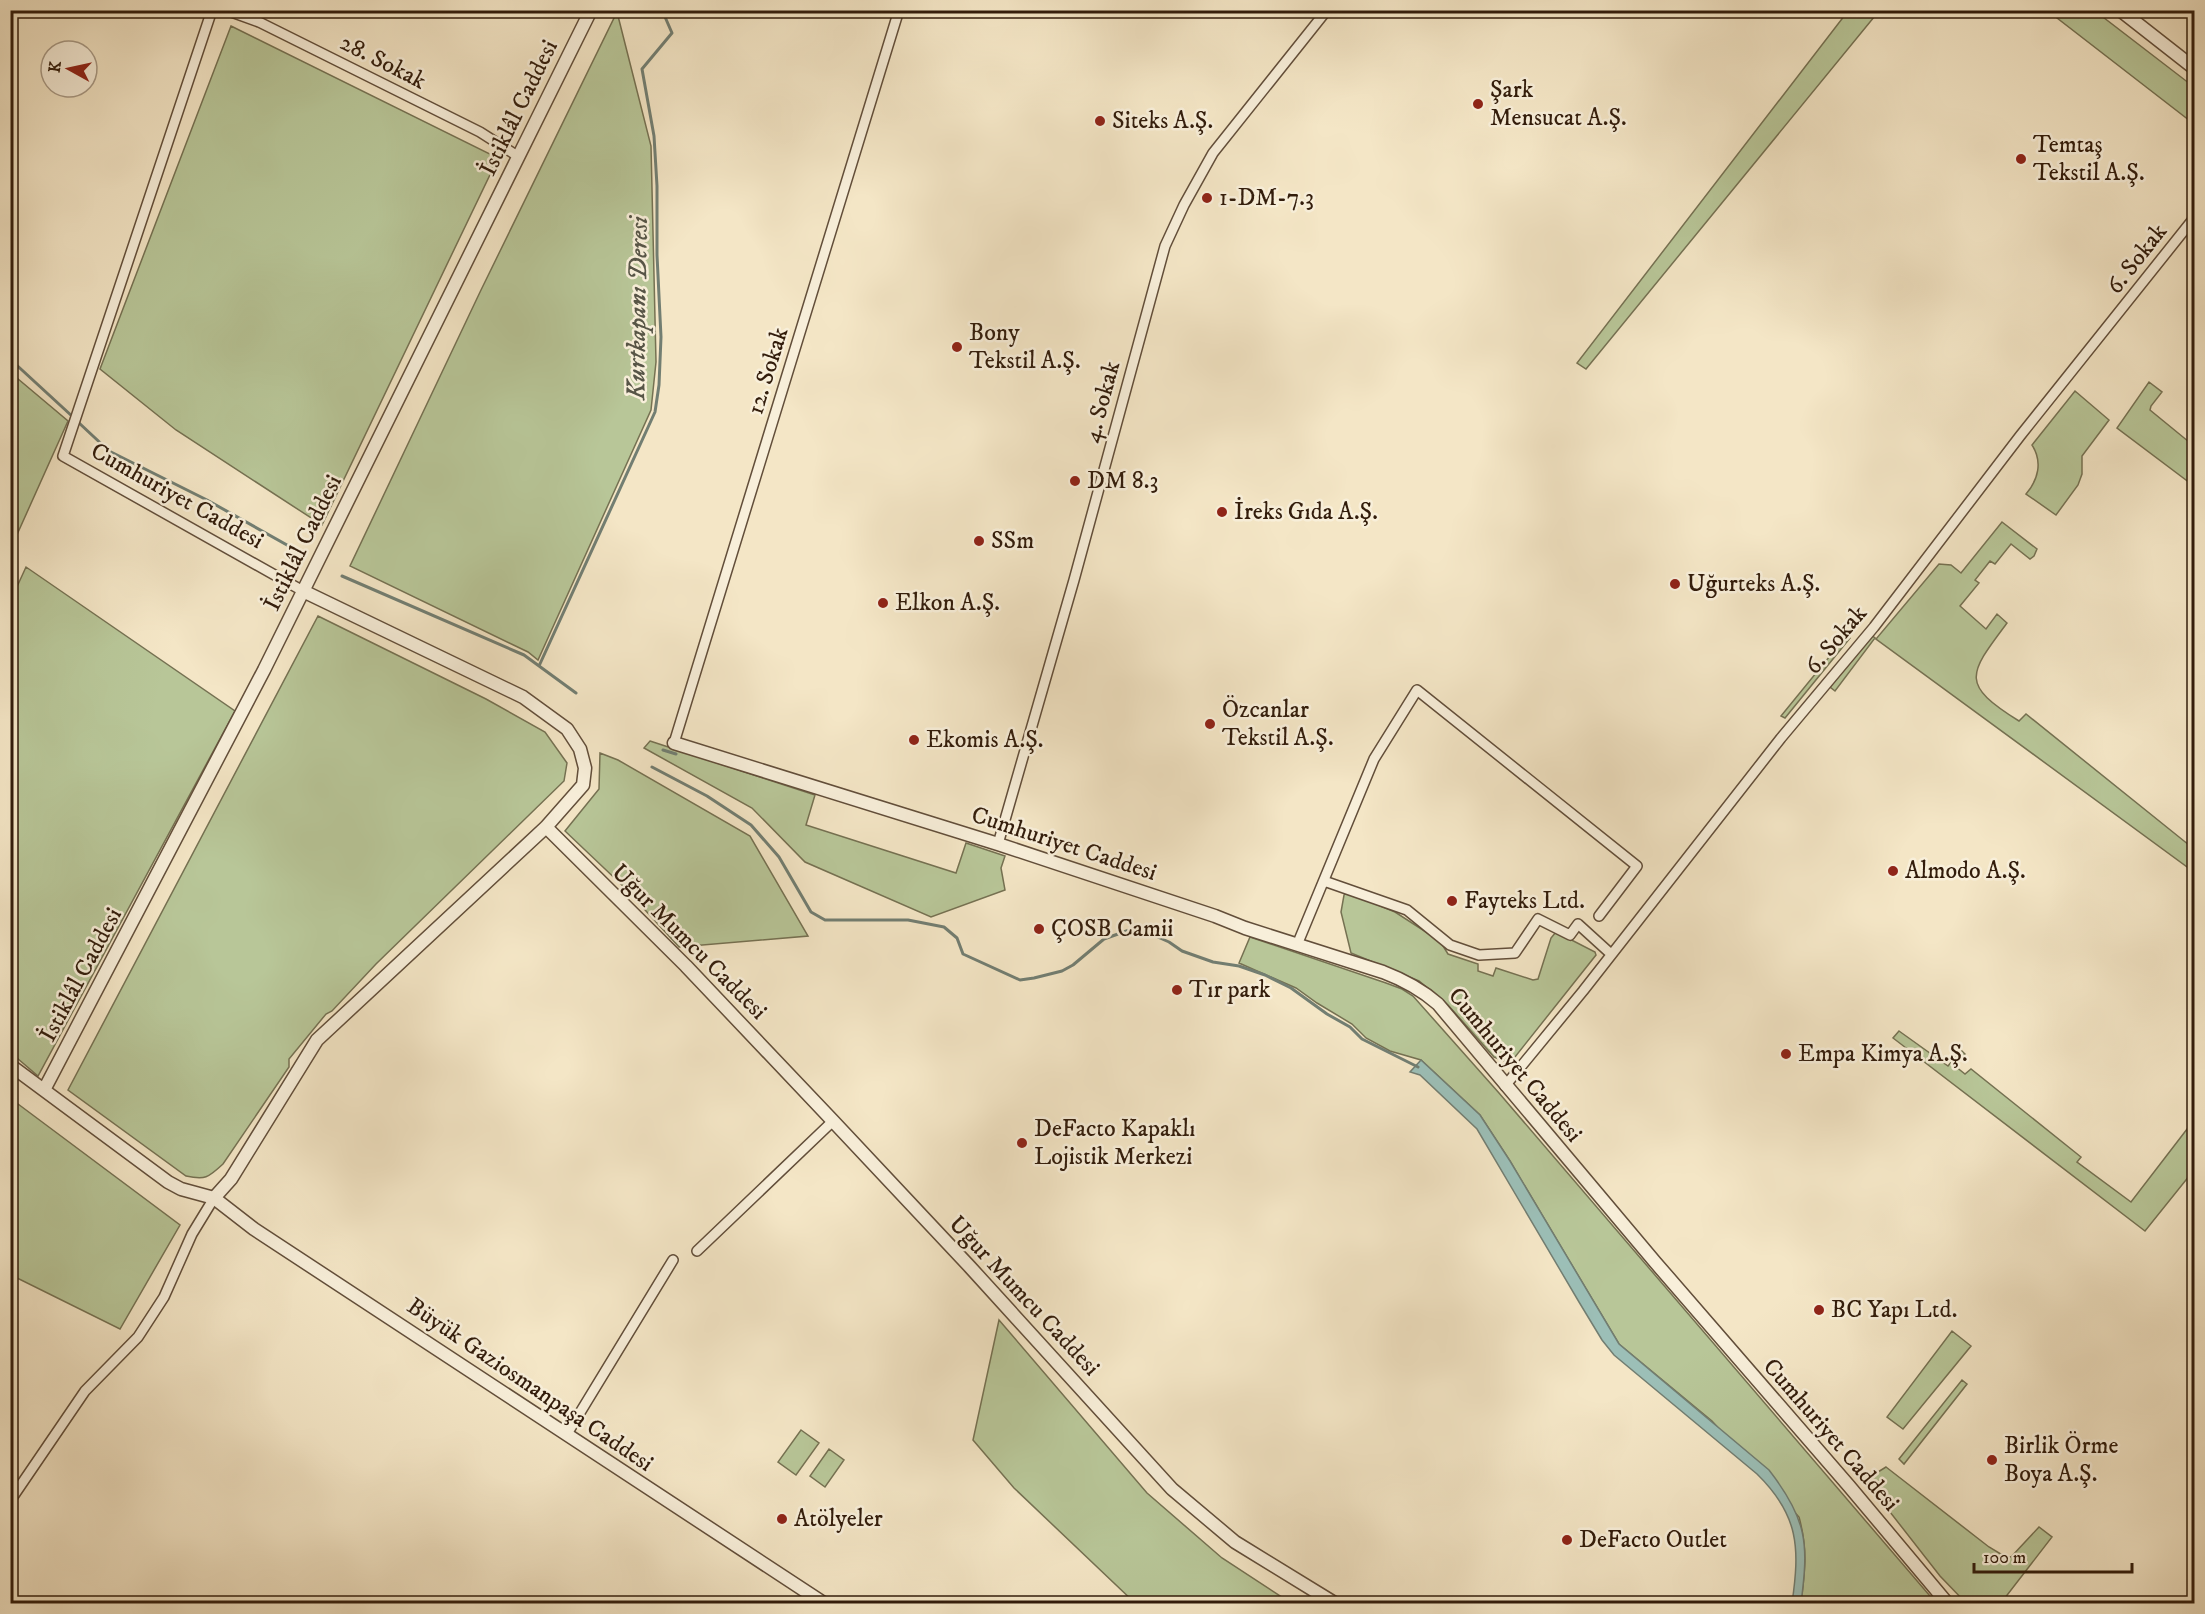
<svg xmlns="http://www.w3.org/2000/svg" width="2205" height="1614" viewBox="0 0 2205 1614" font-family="'IM FELL DW Pica',serif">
<rect width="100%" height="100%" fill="#f4e6c6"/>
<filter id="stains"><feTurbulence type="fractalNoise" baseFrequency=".00333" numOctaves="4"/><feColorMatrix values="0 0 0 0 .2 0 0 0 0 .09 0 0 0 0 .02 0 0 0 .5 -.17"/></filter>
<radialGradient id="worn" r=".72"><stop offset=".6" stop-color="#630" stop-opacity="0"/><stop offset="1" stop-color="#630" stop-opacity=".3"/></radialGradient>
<path fill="#b8c698" stroke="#757152" stroke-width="1.5" d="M 1848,11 L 1879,11 L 1586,369 L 1577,363 Z
M 2048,11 L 2095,11 L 2194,87 L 2194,124 Z
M 617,12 L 651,146 L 656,362 L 651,410 L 538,660 L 528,652 L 350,566 L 481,290 Z
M 231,26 L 498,158 L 322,525 L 176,430 L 100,369 Z
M 11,373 L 68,421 L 11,548 Z
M 2149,382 L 2162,392 L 2151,406 L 2150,410 L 2194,446 L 2194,486 L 2117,428 Z
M 2075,391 L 2109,420 L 2082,456 L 2082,474 L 2078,485 L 2056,515 L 2026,494 C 2038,480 2043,462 2032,445 Z
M 2002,522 L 2037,549 L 2034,556 L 2030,559 L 2011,544 L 1995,564 L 1990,561 L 1975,580 L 1979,583 L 1960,606 L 1986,629 L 1997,614 L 2007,623 C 1968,675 1960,684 2019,721 L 2026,714 L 2194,849 L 2194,872 L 1876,639 L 1939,564 L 1951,565 L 1961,573 Z
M 26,567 L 235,711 L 38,1076 L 10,1052 L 10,602 Z
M 318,616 L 486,699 L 545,732 L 567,763 L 564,781 L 376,964 L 332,1011 L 326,1014 L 289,1059 L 289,1067 L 223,1164 C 208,1178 205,1180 186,1176 L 68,1090 Z
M 1870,634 L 1875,638 L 1835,691 L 1830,687 Z
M 1847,635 L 1850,638 L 1785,718 L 1781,716 Z
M 650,741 L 815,795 L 806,825 L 956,873 L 966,843 L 1005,856 L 1001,868 L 1005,890 L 931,917 L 805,862 L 752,808 L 644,748 Z
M 600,753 L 618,760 L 750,836 L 808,936 L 679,947 L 624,887 L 565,831 L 599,789 Z
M 1347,892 L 1395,912 L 1440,941 L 1448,954 L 1478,964 L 1478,971 L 1493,976 L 1496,968 L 1533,980 L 1538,979 L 1551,938 L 1556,932 L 1595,952 L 1596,955 L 1515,1057 L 1507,1062 L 1494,1057 L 1448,1005 L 1419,981 L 1351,953 L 1341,912 L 1344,895 Z
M 1250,937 L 1386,983 L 1402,989 L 1413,996 L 1499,1093 L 1936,1603 L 1801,1603 C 1805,1570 1808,1550 1799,1517 L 1712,1421 L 1619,1344 L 1510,1161 L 1480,1115 L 1421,1060 L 1390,1051 L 1366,1038 L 1352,1024 L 1317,1003 L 1296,988 L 1239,963 Z
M 1899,1031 L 1948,1066 L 1961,1050 L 1965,1054 L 1955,1066 L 1965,1074 L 1971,1069 L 2081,1157 L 2077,1162 L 2131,1202 L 2194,1120 L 2194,1170 L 2145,1231 L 1893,1038 Z
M 10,1098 L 180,1225 L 120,1329 L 11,1275 Z
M 999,1320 L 1147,1493 L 1222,1558 L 1291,1603 L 1135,1603 L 1014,1488 L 973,1440 Z
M 1952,1331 L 1971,1346 L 1903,1429 L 1887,1417 Z
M 1962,1380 L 1967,1384 L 1904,1464 L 1899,1459 Z
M 801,1430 L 819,1443 L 796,1475 L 778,1462 Z
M 829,1449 L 844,1460 L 825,1487 L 810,1476 Z
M 1886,1467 L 1989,1547 L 2004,1556 L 2011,1557 L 2039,1527 L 2052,1537 L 2001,1603 L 1966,1603 L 1940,1576 L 1865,1480 Z"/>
<path fill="#9cbfb7" stroke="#727e72" stroke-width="1.5" d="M 1421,1060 L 1480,1115 L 1510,1161 L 1619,1344 L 1769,1470 C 1807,1519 1809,1543 1801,1603 L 1792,1603 C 1800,1548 1799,1515 1757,1474 L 1614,1355 L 1602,1340 L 1579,1302 L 1477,1129 L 1420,1075 L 1410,1072 Z"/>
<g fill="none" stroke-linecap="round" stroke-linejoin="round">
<path stroke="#727e72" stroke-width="3" d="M 10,359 L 73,417
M 78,422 L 109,451 L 207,500 L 303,554
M 342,576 L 524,655 L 576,693
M 539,666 L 655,412 L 659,385 L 661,337 L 657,255 L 657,186 L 654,136 L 642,69 L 672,33 L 662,10
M 663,750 L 676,754
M 652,767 L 707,796 L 751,825 L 779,857 L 811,912 L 825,920 L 908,920 L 944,927 L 957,938 L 963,954 L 1020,980 L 1034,978 L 1062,971 L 1073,965 L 1104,939 L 1132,929 L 1142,930 L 1169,942 L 1182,951 L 1213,962 L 1239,966 L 1265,975 L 1291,988 L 1327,1014 L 1350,1027 L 1362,1039 L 1418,1067"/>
<g stroke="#624e3a" stroke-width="12">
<path id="minor" d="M 212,10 L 63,456 L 303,591
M 226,10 L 259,22 L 480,132 L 519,157
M 674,743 L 899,10
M 998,844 L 1074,580 L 1165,246 L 1184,205 L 1213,153 L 1327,10
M 1324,881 L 1407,910 L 1450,945 L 1479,955 L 1515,953 L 1538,919 L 1570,935 L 1578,924 L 1611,954
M 1297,945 L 1374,759 L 1417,690 L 1637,866 L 1599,916
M 1505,1086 L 1583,991 L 1781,738 L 1874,627 L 2020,436 L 2194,218
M 697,1251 L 833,1121
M 567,1434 L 673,1260
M 10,1501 L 85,1391 L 138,1337 L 164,1297 L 192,1234 L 214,1198"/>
</g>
<g stroke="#624e3a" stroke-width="15">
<path id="tertiary" d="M 2120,10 L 2194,68
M 674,743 L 998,844 L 1215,916 L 1245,928 L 1383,972 C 1404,980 1421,989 1438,1004 L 1655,1262 L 1849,1486 L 1948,1604
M 546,827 L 686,966 L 833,1121 L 970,1267 L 1172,1489 L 1235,1542 L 1336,1604
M 10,1065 L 168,1182 L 181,1189 L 214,1198 L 231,1179 L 317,1040 L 546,827 L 583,785 L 585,768 L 580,749 L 567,729 L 523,697 L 303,591
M 44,1090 L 264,670 L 591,10
M 214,1198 L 254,1229 L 825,1604"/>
</g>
<use href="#minor" stroke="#f8efda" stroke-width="9"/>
<use href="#tertiary" stroke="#f8efda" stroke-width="12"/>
</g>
<g fill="#8f2418" stroke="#f8efda" stroke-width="2">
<circle cx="1478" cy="104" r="6"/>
<circle cx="1100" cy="121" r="6"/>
<circle cx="2021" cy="159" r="6"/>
<circle cx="1207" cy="198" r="6"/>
<circle cx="957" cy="347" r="6"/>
<circle cx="1075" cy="481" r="6"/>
<circle cx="1222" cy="512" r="6"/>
<circle cx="979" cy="541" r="6"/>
<circle cx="1675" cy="584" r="6"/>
<circle cx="883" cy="603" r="6"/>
<circle cx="1210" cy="724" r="6"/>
<circle cx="914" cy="740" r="6"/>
<circle cx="1893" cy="871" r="6"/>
<circle cx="1452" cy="901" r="6"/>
<circle cx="1039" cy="929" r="6"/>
<circle cx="1177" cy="990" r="6"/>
<circle cx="1786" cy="1054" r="6"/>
<circle cx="1022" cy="1143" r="6"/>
<circle cx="1819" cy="1310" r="6"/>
<circle cx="1992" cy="1460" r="6"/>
<circle cx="782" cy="1519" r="6"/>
<circle cx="1567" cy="1540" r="6"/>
</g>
<g text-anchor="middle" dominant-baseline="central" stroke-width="5" stroke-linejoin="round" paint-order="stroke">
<g font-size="24" fill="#321c0b" stroke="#f8efda">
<text transform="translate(383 62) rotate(27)">28. Sokak</text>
<text transform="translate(519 108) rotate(-64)">İstiklâl Caddesi</text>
<text transform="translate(2137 259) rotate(-52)">6. Sokak</text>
<text transform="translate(768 371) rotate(-73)">12. Sokak</text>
<text transform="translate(1102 402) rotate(-75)">4. Sokak</text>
<text transform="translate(177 496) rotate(29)">Cumhuriyet Caddesi</text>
<text transform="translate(303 543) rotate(-64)">İstiklâl Caddesi</text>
<text transform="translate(1836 640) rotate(-50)">6. Sokak</text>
<text transform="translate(1064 844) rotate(18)">Cumhuriyet Caddesi</text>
<text transform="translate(689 942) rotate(45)">Uğur Mumcu Caddesi</text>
<text transform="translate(81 975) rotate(-62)">İstiklâl Caddesi</text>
<text transform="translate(1515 1065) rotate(50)">Cumhuriyet Caddesi</text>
<text transform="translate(1024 1296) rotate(47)">Uğur Mumcu Caddesi</text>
<text transform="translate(530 1385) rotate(34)">Büyük Gaziosmanpaşa Caddesi</text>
<text transform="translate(1831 1435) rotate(49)">Cumhuriyet Caddesi</text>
</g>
<g font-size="24" fill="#321c0b" stroke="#f8efda" text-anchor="start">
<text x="1490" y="90">Şark<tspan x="1490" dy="28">Mensucat A.Ş.</tspan></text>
<text x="1112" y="121">Siteks A.Ş.</text>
<text x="2033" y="145">Temtaş<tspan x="2033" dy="28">Tekstil A.Ş.</tspan></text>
<text x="1219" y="198">1-DM-7.3</text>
<text x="969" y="333">Bony<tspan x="969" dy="28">Tekstil A.Ş.</tspan></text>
<text x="1087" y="481">DM 8.3</text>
<text x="1234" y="512">İreks Gıda A.Ş.</text>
<text x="991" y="541">SSm</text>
<text x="1687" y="584">Uğurteks A.Ş.</text>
<text x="895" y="603">Elkon A.Ş.</text>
<text x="1222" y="710">Özcanlar<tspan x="1222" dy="28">Tekstil A.Ş.</tspan></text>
<text x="926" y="740">Ekomis A.Ş.</text>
<text x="1905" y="871">Almodo A.Ş.</text>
<text x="1464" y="901">Fayteks Ltd.</text>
<text x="1051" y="929">ÇOSB Camii</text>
<text x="1189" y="990">Tır park</text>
<text x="1798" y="1054">Empa Kimya A.Ş.</text>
<text x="1034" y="1129">DeFacto Kapaklı<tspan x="1034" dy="28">Lojistik Merkezi</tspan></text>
<text x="1831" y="1310">BC Yapı Ltd.</text>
<text x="2004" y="1446">Birlik Örme<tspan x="2004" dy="28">Boya A.Ş.</tspan></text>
<text x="794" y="1519">Atölyeler</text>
<text x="1579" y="1540">DeFacto Outlet</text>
</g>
<g font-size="26" font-style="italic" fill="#575547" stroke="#f8efda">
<text transform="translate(638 308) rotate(-89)">Kurtkapanı Deresi</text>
</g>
</g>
<rect width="2205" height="1614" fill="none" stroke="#f4e6c6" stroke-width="36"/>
<rect x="12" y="12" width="2181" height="1590" fill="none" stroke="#321c0b" stroke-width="3"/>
<rect x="18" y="18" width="2169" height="1578" fill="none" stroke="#321c0b" stroke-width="1.5"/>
<g transform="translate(69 69) rotate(278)"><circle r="28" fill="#f8efda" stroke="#a99b87" stroke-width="1.5"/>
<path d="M0-4.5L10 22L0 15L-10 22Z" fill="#8f2418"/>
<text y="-9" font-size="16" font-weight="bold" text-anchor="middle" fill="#321c0b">K</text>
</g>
<path d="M1974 1563v9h158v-9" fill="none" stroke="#321c0b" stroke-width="3"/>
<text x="1983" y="1563" font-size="18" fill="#321c0b" stroke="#f8efda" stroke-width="4.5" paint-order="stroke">100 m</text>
<rect width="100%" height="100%" filter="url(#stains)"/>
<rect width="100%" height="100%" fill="url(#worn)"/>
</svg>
